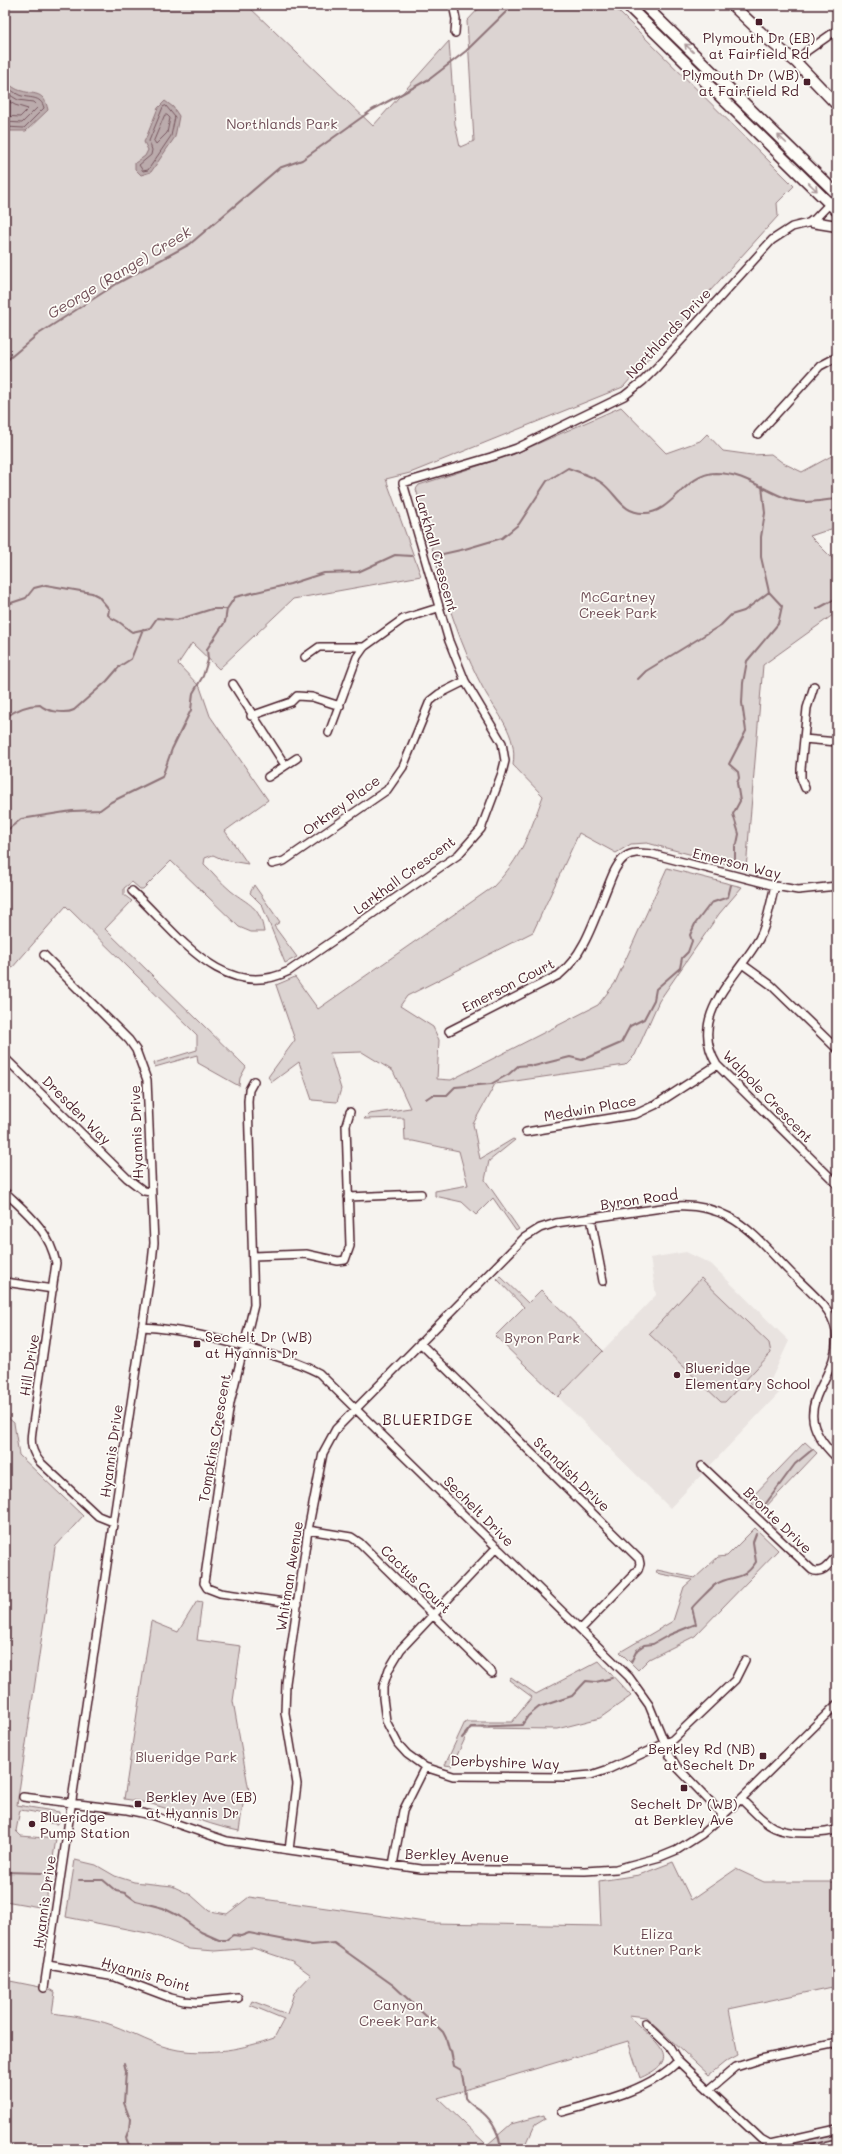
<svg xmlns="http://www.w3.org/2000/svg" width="842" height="2154" viewBox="0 0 842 2154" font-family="Mali,sans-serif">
<rect width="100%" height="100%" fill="#f6f3ef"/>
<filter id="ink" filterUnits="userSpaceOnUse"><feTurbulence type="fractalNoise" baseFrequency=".025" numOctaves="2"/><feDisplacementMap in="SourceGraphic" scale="8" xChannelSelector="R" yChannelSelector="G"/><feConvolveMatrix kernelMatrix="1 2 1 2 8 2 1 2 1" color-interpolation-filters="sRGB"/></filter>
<g filter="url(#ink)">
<path fill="#e9e3e0" d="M 686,1252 L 711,1264 L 789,1341 L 768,1386 L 780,1392 L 670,1508 L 558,1397 L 656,1295 L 650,1258 Z"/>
<path fill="#dcd4d2" stroke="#937a7e" d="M 5,5 L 247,5 L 373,126 L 449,41 L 455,124 L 460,147 L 474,141 L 467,21 L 482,5 L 612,5 L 794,186 L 777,203 L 778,216 L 623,387 L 410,473 L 386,479 L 421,576 L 293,599 L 219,669 L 192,643 L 178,664 L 200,687 L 210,716 L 268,800 L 225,831 L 248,864 L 224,860 L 213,855 L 205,858 L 204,864 C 213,872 221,883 231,891 C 249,905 260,906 264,932 L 251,932 L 239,927 L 171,861 L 143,889 L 140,889 L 132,882 L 124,888 L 124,895 L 132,901 L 105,929 L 246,1067 L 240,1078 L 239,1086 L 198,1063 L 197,1055 L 155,1067 L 154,1063 L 197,1050 L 197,1035 L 66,906 L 5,976 Z
M 621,407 L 666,453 L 700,441 L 707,434 L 723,451 L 752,455 L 771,454 L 783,463 L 802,472 L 837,453 L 837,527 L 810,536 L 837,563 L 837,612 L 763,665 L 746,869 L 647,843 L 631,844 L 616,853 L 579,833 L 533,932 L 407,996 L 400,1006 L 433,1027 L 439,1040 L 437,1079 L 451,1080 L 598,1005 L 615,983 L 667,868 L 742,887 L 719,914 L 659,1001 L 635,1055 L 625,1065 L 495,1084 L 473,1124 L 480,1159 L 513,1139 L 515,1140 L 489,1161 L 485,1180 L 519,1229 L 516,1231 L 493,1198 L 476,1215 L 462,1202 L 435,1196 L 435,1191 L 468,1185 L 459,1151 L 413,1141 L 405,1141 L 404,1118 L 364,1119 L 369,1114 L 410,1108 L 393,1071 L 362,1052 L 330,1053 L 341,1089 L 337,1102 L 312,1100 L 299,1062 L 272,1082 L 268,1077 L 295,1040 L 276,985 L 295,977 L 318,1009 L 493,887 C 522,857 529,834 543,796 L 513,765 C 518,734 497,714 483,688 C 450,627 435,556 416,489 L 419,485 L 512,455 Z
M 254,885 L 280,922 L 274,926 L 297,957 L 285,963 L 262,905 L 250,893 Z
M 500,1276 L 528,1303 L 541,1290 L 603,1351 L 558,1397 L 495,1336 L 524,1307 L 497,1279 Z
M 701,1278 L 769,1343 L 771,1353 L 725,1402 L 721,1402 L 649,1334 Z
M 5,1415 L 14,1423 L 19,1455 L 83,1516 L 55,1547 L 17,1805 L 59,1812 L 58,1824 L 49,1823 C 42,1811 32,1812 20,1810 L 16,1831 L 21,1836 L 56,1839 L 45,1908 L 5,1901 Z
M 805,1442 L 817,1453 L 761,1512 L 749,1500 Z
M 755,1528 L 778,1550 L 695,1636 L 649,1659 L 638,1670 L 620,1652 L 673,1621 L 684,1587 L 692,1580 L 656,1573 L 657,1570 L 695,1578 L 718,1557 L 727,1556 Z
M 197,1601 L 202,1602 L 197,1640 L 241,1646 L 233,1701 L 249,1791 L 245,1791 L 239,1831 C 200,1824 165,1803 124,1799 L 151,1621 L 178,1632 Z
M 599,1661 L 631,1696 L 600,1718 L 557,1729 L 470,1728 L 452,1766 L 445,1765 L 465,1722 L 512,1722 L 532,1697 L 509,1680 L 511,1677 L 536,1694 Z
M 75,1860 L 96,1865 L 115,1876 L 134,1882 L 172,1886 L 191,1895 L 209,1911 L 227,1914 L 249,1897 L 432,1923 L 601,1926 L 599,1881 L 639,1875 L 673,1862 L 691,1900 L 736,1869 L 764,1882 L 837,1882 L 837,1986 L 729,2009 L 738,2055 L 725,2062 L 709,2075 L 646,2017 L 629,2015 C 646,2038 691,2056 640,2078 L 628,2041 L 438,2098 L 487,2145 L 511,2124 L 544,2115 L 545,2119 L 535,2125 L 524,2149 L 5,2149 L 5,1980 L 50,1989 L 55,1992 L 52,2013 C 72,2016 93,2018 112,2025 C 134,2033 154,2046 178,2050 C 210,2055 243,2049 274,2038 L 284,2019 L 250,2005 L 252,2001 L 287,2014 L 294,1993 L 311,1975 L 292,1961 L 253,1948 L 215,1951 L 189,1949 L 152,1934 L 66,1917 Z
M 837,2134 L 837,2138 L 790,2149 L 778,2148 L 781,2145 Z"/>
<path fill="#bbabac" stroke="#8e7378" d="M 5,81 C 10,85 16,90 22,91 C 36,95 44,91 48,110 L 26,131 L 5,131 Z
M 165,101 L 173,107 L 179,116 L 175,137 L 151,172 L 141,175 L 135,169 L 135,163 L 145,156 L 148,150 L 144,142 L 146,138 L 158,108 Z"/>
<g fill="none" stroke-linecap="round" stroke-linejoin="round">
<path stroke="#77575f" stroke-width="1" d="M 5,86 C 10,89 15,93 19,95 C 29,99 41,95 44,108 L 24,128 L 5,127
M 5,92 L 18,100 L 33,102 L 38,107 L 22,123 L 5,122
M 5,99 L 15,105 L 28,109 L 20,117 L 5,116
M 166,106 L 175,117 L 171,136 L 148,170 L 143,171 L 139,165 L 151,155 L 152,150 L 149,141 L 163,107 Z
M 165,115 L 167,115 L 170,118 L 167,133 L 156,144 L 154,141 Z"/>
<path stroke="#8e7378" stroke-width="2" d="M 5,362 L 37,335 L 118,283 L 190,244 L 279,168 L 302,160 L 372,110 L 431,78 L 466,51 L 513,5
M 434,556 L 465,549 L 502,538 L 519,524 L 547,481 L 568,468 C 579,472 592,476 602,483 C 617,494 622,514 645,513 C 672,513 685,474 715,473 C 745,473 762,490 788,499 C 803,505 822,500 837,499
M 5,605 L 26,598 L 34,588 L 46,585 L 92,593 L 98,596 L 109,609 L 108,615 C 111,619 115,619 119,622 C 124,625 127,629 132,632 L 150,628 L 157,618 L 177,620 L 212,609 L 227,609 L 235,597 L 290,584 L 324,573 L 358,572 L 395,555 L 412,556
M 817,609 L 837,598
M 638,679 L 646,671 L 721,625 L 731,615 L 744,611 L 769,592
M 5,718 C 15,710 27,705 40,705 C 47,712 66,714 74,710 L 107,681 L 120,666 L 131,659 L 143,629
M 5,832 L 21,819 L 72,811 L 100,810 L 111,802 L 162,777 L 172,749 L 191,710 L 193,693 L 203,676 L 208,660 L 207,649 L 225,622 L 227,609
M 735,863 L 735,846 L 737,844 L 739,834 L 733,814 L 740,801 L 737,783 L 739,778 L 738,772 L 729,764 L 746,731 L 742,703 L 743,683 L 747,661 L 778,624 L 782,606 L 769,592 L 761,557 L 761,537 L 765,513 L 762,486
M 426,1099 L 432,1095 L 447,1095 L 455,1087 L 491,1084 L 509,1074 L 518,1066 L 529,1065 L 534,1066 L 570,1057 L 582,1060 L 621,1043 L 630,1026 L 644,1019 L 654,1000 L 656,989 L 680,968 L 682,958 L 688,952 L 692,941 L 690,935 L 695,924 L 711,903 L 728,897 L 731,885
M 832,1440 L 837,1430
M 764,1506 L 795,1464 L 813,1449
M 631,1662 L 637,1650 L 644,1645 L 653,1644 L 669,1635 L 696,1624 L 692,1608 C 693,1606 714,1585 716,1584 C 733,1574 742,1583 756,1562 L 753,1542 L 756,1534
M 462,1738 L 471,1727 L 522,1725 L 528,1716 L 539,1707 L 572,1696 L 586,1681 L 596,1682 L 612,1678
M 5,1872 L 43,1873
M 79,1880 L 103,1880 L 116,1891 L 125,1893 L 136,1901 L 163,1908 L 179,1916 L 201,1932 L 219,1940 L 226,1940 L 233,1935 L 241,1936 L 249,1933 L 312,1945 L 334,1943 L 393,1985 L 443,2032 L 446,2038 L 449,2049 L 451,2051 L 454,2066 L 461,2070 L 464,2084 L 465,2098 C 469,2104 476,2108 482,2112 C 493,2121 500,2136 501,2149
M 124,2063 L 126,2071 L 124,2103 L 130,2119 L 129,2130 L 126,2138 L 129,2145 L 136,2149"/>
<g stroke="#4a1f2b" stroke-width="10">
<path id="street" d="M 453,5 L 456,19 L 455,33
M 796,62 L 807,51 L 837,30
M 758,434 L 820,366 L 837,357
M 305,657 L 319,647 L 364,647
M 233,684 L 285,765
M 251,716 L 291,702 L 297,696 L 312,697 L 340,706
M 329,733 L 357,657 L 364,647 L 403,619 L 438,608
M 804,739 L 837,742
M 268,777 L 297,758
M 805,788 L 801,778 L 801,769 L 807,708 L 814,686
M 272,864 L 284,861 L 387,790 L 403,767 L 430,701 L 439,694 L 465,681
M 775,886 C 770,903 768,923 759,939 C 736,979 687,1016 717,1065 L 837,1184
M 132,891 C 175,930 222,1004 289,971 L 458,855 L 481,829 L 502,773 L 505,761 L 502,743 L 465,681 L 449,641 L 403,483 L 491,457 L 517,448 L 624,396 L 643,381 L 657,367 L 772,240 L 792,227 L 812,222 L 837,196
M 44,955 L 129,1040 L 136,1050 L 147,1080 L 154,1243 L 152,1262 L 44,1988
M 742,964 L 771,985 L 837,1049
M 449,1031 L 559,975 C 585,954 595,917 608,886 C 612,876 616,864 625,857 C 633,851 642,853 652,854 L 775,886 L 798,890 L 837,886
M 5,1058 L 127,1178 L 144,1191 L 151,1192
M 254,1081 L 249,1090 L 248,1101 L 254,1305 L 230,1403 L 204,1583 L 207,1588 L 220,1593 L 298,1604
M 526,1132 L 636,1114 L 655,1105 L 717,1065
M 5,1192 C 28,1214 49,1230 56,1263 L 32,1431 C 30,1444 32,1452 40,1462 L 98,1516 L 113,1522
M 348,1197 L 421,1194
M 591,1218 L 603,1281
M 253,1256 L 306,1254 L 338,1261 L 345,1260 L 350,1246 L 346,1125 L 350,1112
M 5,1282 L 53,1289
M 142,1327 C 183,1329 223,1340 262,1352 C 282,1358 301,1363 319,1373 L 629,1677 L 649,1705 L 670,1756 L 677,1767 L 724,1816
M 420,1343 L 639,1559 L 640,1564 L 638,1570 L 581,1629
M 702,1466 L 812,1570 C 823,1575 830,1563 837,1555
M 308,1530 L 351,1537 L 360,1543 L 492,1673
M 497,1547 L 401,1649 L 389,1669 L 383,1687 L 383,1698 L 386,1721 L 398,1744 L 407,1754 L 425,1767 L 453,1776 L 568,1777 L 591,1775 L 609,1769 L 672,1740 L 735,1680 L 745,1660
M 23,1797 L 127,1810 L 151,1815 L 227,1841 L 421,1869 L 585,1871 L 616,1869 L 660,1857 L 677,1850 L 702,1834 L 741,1799 L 837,1704
M 741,1799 C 767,1824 771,1834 810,1833 C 819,1833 829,1833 837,1829
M 289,1850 L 297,1784 L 285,1713 L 286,1683 L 308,1530 L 323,1453 L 336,1429 L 524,1238 L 540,1228 L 556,1223 L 676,1206 C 694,1205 712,1208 729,1217 C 752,1229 771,1253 790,1272 C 801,1283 814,1294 824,1306 C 830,1313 834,1322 836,1331 C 842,1385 780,1404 837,1458
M 393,1865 L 403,1811 L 425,1767
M 48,1965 L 115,1977 L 171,1998 L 184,2001 L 198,2002 L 238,1998
M 645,2023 L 669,2046 L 678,2061 L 761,2139 L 770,2144 L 771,2149
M 709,2090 L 736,2067 L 761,2059 L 837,2043
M 562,2112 C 599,2102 651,2090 678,2061
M 770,2144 L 837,2129
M 812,2149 L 837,2143"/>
</g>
<g stroke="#4a1f2b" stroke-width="13">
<path id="secondary" d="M 627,5 L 837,211
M 644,5 L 837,194
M 732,5 L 770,41 L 796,62 L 837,105
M 812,222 L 837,226"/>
</g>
<use href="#street" stroke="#fdfcf7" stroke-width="7"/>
<use href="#secondary" stroke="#fdfcf7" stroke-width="10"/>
</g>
<defs><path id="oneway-shaft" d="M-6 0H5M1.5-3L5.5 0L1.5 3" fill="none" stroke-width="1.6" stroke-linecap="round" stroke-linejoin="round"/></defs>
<g stroke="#ac999b">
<use href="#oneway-shaft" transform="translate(689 48) rotate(-136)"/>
<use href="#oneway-shaft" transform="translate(782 139) rotate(-136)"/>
<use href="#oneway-shaft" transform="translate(813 187) rotate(44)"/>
</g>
</g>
<g fill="#4a1f2b" stroke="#fdfcf7" stroke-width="1.5">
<rect x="755" y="18" width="8" height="8" rx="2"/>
<rect x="803" y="78" width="8" height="8" rx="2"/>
<rect x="193" y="1340" width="8" height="8" rx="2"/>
<circle cx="677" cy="1375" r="4"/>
<rect x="759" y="1752" width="8" height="8" rx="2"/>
<rect x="680" y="1784" width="8" height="8" rx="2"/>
<rect x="134" y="1800" width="8" height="8" rx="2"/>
<circle cx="32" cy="1824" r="4"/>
</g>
<g text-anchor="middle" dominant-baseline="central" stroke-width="3.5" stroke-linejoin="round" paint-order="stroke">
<g font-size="14" fill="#4a1f2b" stroke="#fdfcf7" text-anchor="start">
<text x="759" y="37" text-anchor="middle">Plymouth Dr (EB)<tspan x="759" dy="16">at Fairfield Rd</tspan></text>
<text x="799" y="74" text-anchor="end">Plymouth Dr (WB)<tspan x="799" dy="16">at Fairfield Rd</tspan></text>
<text x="205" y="1336">Sechelt Dr (WB)<tspan x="205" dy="16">at Hyannis Dr</tspan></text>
<text x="685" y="1367">Blueridge<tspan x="685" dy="16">Elementary School</tspan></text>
<text x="755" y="1748" text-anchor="end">Berkley Rd (NB)<tspan x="755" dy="16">at Sechelt Dr</tspan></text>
<text x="146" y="1796">Berkley Ave (EB)<tspan x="146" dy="16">at Hyannis Dr</tspan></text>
<text x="684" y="1803" text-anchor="middle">Sechelt Dr (WB)<tspan x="684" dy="16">at Berkley Ave</tspan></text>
<text x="40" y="1816">Blueridge<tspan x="40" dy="16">Pump Station</tspan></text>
</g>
<g font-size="14" fill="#6e4c55" stroke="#fdfcf7">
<text x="282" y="123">Northlands Park</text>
<text x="618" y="596">McCartney<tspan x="618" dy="16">Creek Park</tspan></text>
<text x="542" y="1337">Byron Park</text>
<text x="186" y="1756">Blueridge Park</text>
<text x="657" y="1933">Eliza<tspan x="657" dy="16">Kuttner Park</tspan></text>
<text x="398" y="2004">Canyon<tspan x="398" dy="16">Creek Park</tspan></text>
</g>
<g font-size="14" fill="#4a1f2b" stroke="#fdfcf7">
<text transform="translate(668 333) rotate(-47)">Northlands Drive</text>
<text transform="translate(437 553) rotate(74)">Larkhall Crescent</text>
<text transform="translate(341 805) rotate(-36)">Orkney Place</text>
<text transform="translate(737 863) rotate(14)">Emerson Way</text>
<text transform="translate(404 875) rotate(-36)">Larkhall Crescent</text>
<text transform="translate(508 985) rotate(-27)">Emerson Court</text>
<text transform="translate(768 1096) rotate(46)">Walpole Crescent</text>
<text transform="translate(590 1108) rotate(-10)">Medwin Place</text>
<text transform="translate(77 1110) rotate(45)">Dresden Way</text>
<text transform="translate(136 1132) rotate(-92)">Hyannis Drive</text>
<text transform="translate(639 1199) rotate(-8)">Byron Road</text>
<text transform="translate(29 1365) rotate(-81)">Hill Drive</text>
<text transform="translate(214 1438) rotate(-80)">Tompkins Crescent</text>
<text transform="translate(111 1451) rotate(-82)">Hyannis Drive</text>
<text transform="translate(572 1474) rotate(44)">Standish Drive</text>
<text transform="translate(479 1511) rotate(45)">Sechelt Drive</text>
<text transform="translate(778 1520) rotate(44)">Bronte Drive</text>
<text transform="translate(289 1576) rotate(-81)">Whitman Avenue</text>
<text transform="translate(416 1579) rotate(44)">Cactus Court</text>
<text transform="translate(505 1762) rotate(2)">Derbyshire Way</text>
<text transform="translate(457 1855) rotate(2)">Berkley Avenue</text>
<text transform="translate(44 1902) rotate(-82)">Hyannis Drive</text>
<text transform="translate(146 1974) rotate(16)">Hyannis Point</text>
</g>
<g font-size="15" font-style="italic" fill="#725058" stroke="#fdfcf7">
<text transform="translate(119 272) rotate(-31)">George (Range) Creek</text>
</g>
<g font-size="15" letter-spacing="1" fill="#4a1f2b" stroke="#fdfcf7">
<text x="428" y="1419">BLUERIDGE</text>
</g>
</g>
<rect width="842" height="2154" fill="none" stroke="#fdfcf7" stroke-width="20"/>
<rect x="10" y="10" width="822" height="2134" fill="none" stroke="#4a1f2b" stroke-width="1.5" filter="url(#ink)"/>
</svg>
